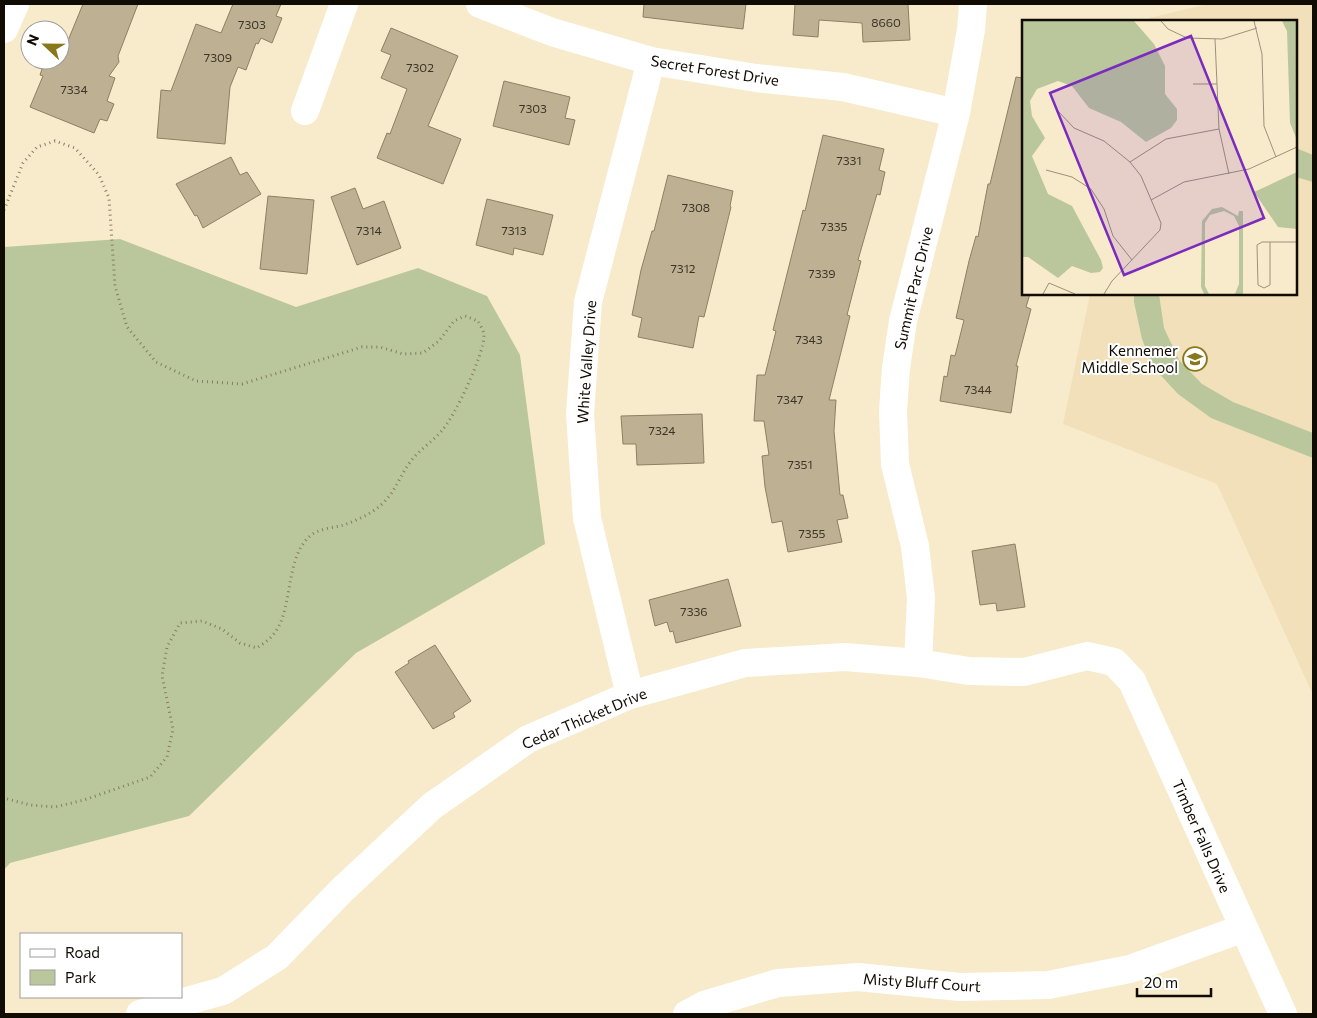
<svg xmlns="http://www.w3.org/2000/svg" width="1317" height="1018" viewBox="0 0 1317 1018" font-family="Commissioner,sans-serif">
<rect width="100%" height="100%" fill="#f8ebcb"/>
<path fill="#f1e0b9" d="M 1208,4 L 1313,4 L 1313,695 L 1217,484 L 1063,424 L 1090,294 L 1296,294 L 1296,21 L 1148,21 L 1149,18 Z"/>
<path fill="#bac79c" d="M 1296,148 L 1313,155 L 1313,182 L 1296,177 Z
M 120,239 L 296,307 L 418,268 L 487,296 L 520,355 L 545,544 L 356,653 L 189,816 L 10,863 L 4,870 L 4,247 Z
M 1134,294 L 1159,294 L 1164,328 L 1179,360 L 1202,384 L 1233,402 L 1313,433 L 1313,458 L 1211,418 L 1178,394 L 1153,367 L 1142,339 L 1134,302 Z"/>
<path fill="#beb193" stroke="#8c8063" d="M 83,4 L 138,4 L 118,56 L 119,62 L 109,76 L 115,78 L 107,101 L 114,104 L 107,121 L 100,119 L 94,133 L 30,107 L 43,76 L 40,75 L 45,60 L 60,60 Z
M 233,4 L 281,4 L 276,16 L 282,18 L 272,43 L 261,38 L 258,44 L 256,43 L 246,70 L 238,67 L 230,87 L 225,144 L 157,138 L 161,90 L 171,91 L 196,24 L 221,33 Z
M 644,4 L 746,4 L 743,29 L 643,17 Z
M 795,4 L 908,4 L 910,40 L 863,42 L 862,23 L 819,20 L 818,37 L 793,35 Z
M 391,28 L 458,56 L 428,126 L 461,139 L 443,184 L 377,158 L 387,133 L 390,134 L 407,89 L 381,78 L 391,55 L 381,51 Z
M 1016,77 L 1023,78 L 1023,294 L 1030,294 L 1026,307 L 1031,309 L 1016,366 L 1018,366 L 1011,413 L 940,401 L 944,376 L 947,377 L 951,355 L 955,356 L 964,320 L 956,318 L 969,261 L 976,236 L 978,237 L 988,184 L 990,184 Z
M 504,81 L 570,97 L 565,118 L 575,120 L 569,145 L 493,126 Z
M 823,135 L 884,149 L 879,170 L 885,172 L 880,195 L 877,194 L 858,260 L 861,261 L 847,315 L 850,316 L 829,400 L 836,400 L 834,431 L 840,495 L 843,495 L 848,518 L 837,520 L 842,542 L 788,552 L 782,521 L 772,523 L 765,487 L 762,456 L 769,455 L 764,421 L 754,421 L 757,375 L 765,375 L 776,331 L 773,330 L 803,210 L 805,211 Z
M 231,157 L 240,175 L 247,172 L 261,194 L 203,228 L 197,215 L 195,216 L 176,184 Z
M 668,175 L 733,191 L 730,206 L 731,207 L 704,317 L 699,316 L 693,348 L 638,337 L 642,318 L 632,315 L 641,270 L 652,231 L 654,231 Z
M 355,188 L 363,209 L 384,201 L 401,248 L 357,265 L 331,197 Z
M 268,196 L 314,200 L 307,274 L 260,269 Z
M 487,199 L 553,215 L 543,255 L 514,248 L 513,255 L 476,245 Z
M 702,414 L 704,463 L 637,465 L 636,444 L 623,444 L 621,416 Z
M 1015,544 L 1025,607 L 997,611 L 996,603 L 980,605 L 972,551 Z
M 728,579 L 741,626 L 676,643 L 673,631 L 670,632 L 667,622 L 655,626 L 649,600 Z
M 435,645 L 471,701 L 453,713 L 455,717 L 433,729 L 395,672 L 409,663 L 408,661 Z"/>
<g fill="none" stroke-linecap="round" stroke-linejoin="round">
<path stroke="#857c68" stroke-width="3" stroke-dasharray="1 4" stroke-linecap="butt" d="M 4,210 L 23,163 L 37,147 L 55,141 L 75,148 L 99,175 L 109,198 L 115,286 L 127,327 L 156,362 L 196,381 L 242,384 L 362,347 L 380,347 L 403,354 L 423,353 L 439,341 L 454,321 L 465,316 L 478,321 C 480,325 484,331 484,335 C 485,352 455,416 443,429 C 434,441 420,449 411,461 C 400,475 395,493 381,505 C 371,514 357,520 344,525 C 333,528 318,528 309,537 C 284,560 294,613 272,636 C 268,641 262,644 257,648 L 240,643 L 222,629 L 202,621 L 180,623 L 167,647 L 162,676 L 173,729 L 167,757 L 150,777 L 84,800 L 55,807 L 30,805 L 4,798"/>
<path stroke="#fff" stroke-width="28" d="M 480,4 L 552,32 L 651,61 L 756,78 L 843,87 L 956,113
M 4,29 L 15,4
M 305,111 L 344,4
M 918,663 L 921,598 L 915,546 L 895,464 L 893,411 L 896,368 L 903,321 L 956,113 L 971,30 L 973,4
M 630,695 L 587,518 L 580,414 L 588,302 L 651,61
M 140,1014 L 223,991 L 277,957 L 342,890 L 432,806 L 528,739 L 630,695 L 745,663 L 845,657 L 918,663 L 969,671 L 1024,672 L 1087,656 L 1114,662 L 1132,681 L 1283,1014
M 687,1014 L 704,1005 L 778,983 L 858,977 L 960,987 L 1048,985 L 1130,969 L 1244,928"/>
</g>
<defs>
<g id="school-ring" transform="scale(1.25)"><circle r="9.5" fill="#fff" stroke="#88771b" stroke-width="1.5"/><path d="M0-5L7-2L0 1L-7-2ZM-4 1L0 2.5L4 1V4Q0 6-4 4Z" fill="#88771b"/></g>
</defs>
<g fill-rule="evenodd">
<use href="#school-ring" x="1195" y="359"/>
</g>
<g text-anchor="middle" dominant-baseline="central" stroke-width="4" stroke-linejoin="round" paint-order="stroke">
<g font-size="12" fill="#3c3427">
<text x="886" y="22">8660</text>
<text x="252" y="24">7303</text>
<text x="218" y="57">7309</text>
<text x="420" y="67">7302</text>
<text x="74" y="89">7334</text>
<text x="533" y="108">7303</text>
<text x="849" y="160">7331</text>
<text x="696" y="207">7308</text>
<text x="834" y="226">7335</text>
<text x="369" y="230">7314</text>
<text x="514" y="230">7313</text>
<text x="683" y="268">7312</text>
<text x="822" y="273">7339</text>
<text x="809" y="339">7343</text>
<text x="978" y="389">7344</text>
<text x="790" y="399">7347</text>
<text x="662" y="430">7324</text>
<text x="800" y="464">7351</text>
<text x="812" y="533">7355</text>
<text x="694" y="611">7336</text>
</g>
<g font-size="15" fill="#100b03" stroke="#fff">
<text transform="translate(715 70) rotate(9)">Secret Forest Drive</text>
<text transform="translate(913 288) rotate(-77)">Summit Parc Drive</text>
<text transform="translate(586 362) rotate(-86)">White Valley Drive</text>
<text transform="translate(584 718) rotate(-23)">Cedar Thicket Drive</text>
<text transform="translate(1202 836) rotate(66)">Timber Falls Drive</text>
<text transform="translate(922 982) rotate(4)">Misty Bluff Court</text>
</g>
<g font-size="15" fill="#100b03" stroke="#fff" text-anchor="end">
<text x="1178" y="350">Kennemer<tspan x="1178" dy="17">Middle School</tspan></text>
</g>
</g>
<g transform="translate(1022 20)">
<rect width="275" height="275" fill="#f8ebcb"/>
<path d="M 0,1 L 112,1 L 132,24 L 143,46 L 143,74 L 155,89 L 155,100 L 149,108 L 124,122 L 99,102 L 67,88 L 50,66 L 36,61 L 15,69 L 8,81 L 10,96 L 23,118 L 10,136 L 26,174 L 50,186 L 79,240 L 81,248 L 78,252 L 69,253 L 50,246 L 36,258 L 6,237 L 0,237 ZM 260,1 L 275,1 L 275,120 L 268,103 L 265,11 ZM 275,152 L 275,209 L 256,207 L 232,172 ZM 200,187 L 216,196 L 217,191 L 221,191 L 221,274 L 213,274 L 217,264 L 217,206 L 212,196 L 202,191 L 188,195 L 183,203 L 183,266 L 187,274 L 182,274 L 179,267 L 180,201 L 190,189 Z" fill="#bac79c"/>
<path fill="none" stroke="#9b917b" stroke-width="1" d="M 139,1 L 146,9 L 165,18 L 200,19 L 235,8M 232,1 L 240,34 L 242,106 L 254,137M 193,19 L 197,109 L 207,154M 171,64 L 195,64M 35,90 L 52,108 L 82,121 L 108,142 L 119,156 L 139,203 L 138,210 L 90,261 L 82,274M 108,142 L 144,119 L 197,109M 24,150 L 50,157 L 69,169 L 82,189 L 91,216 L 110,240M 129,180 L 162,162 L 227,149 L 275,127M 248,222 L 248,265 L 242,268 L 236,265 L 235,225 L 240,222 L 275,222M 21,274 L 27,263 L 53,274"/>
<path fill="#7b2cbf" fill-opacity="0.15" stroke="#7b2cbf" stroke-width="2.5" d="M 169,16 L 242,198 L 102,255 L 28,73 Z"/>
<rect width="275" height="275" fill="none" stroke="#100b03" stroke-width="2.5"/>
</g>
<rect width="1317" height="1018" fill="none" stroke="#100b03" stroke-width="10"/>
<rect x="20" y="933" width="162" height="65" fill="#ffffff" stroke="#9f9d9a"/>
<rect x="30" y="949" width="25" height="8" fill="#ffffff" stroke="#9f9d9a"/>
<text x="65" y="958" font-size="15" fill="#100b03">Road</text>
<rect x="30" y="970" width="25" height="15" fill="#bac79c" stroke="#9f9d9a"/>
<text x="65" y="983" font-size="15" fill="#100b03">Park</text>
<g transform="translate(45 45) rotate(292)"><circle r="24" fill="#ffffff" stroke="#9f9d9a"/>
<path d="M0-4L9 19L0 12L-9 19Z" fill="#88771b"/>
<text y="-8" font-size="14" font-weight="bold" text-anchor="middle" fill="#100b03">N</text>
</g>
<path d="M1137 988v8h74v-8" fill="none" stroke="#100b03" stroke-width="2.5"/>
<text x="1144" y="988" font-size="15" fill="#100b03" stroke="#ffffff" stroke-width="4" paint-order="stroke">20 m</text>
</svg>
